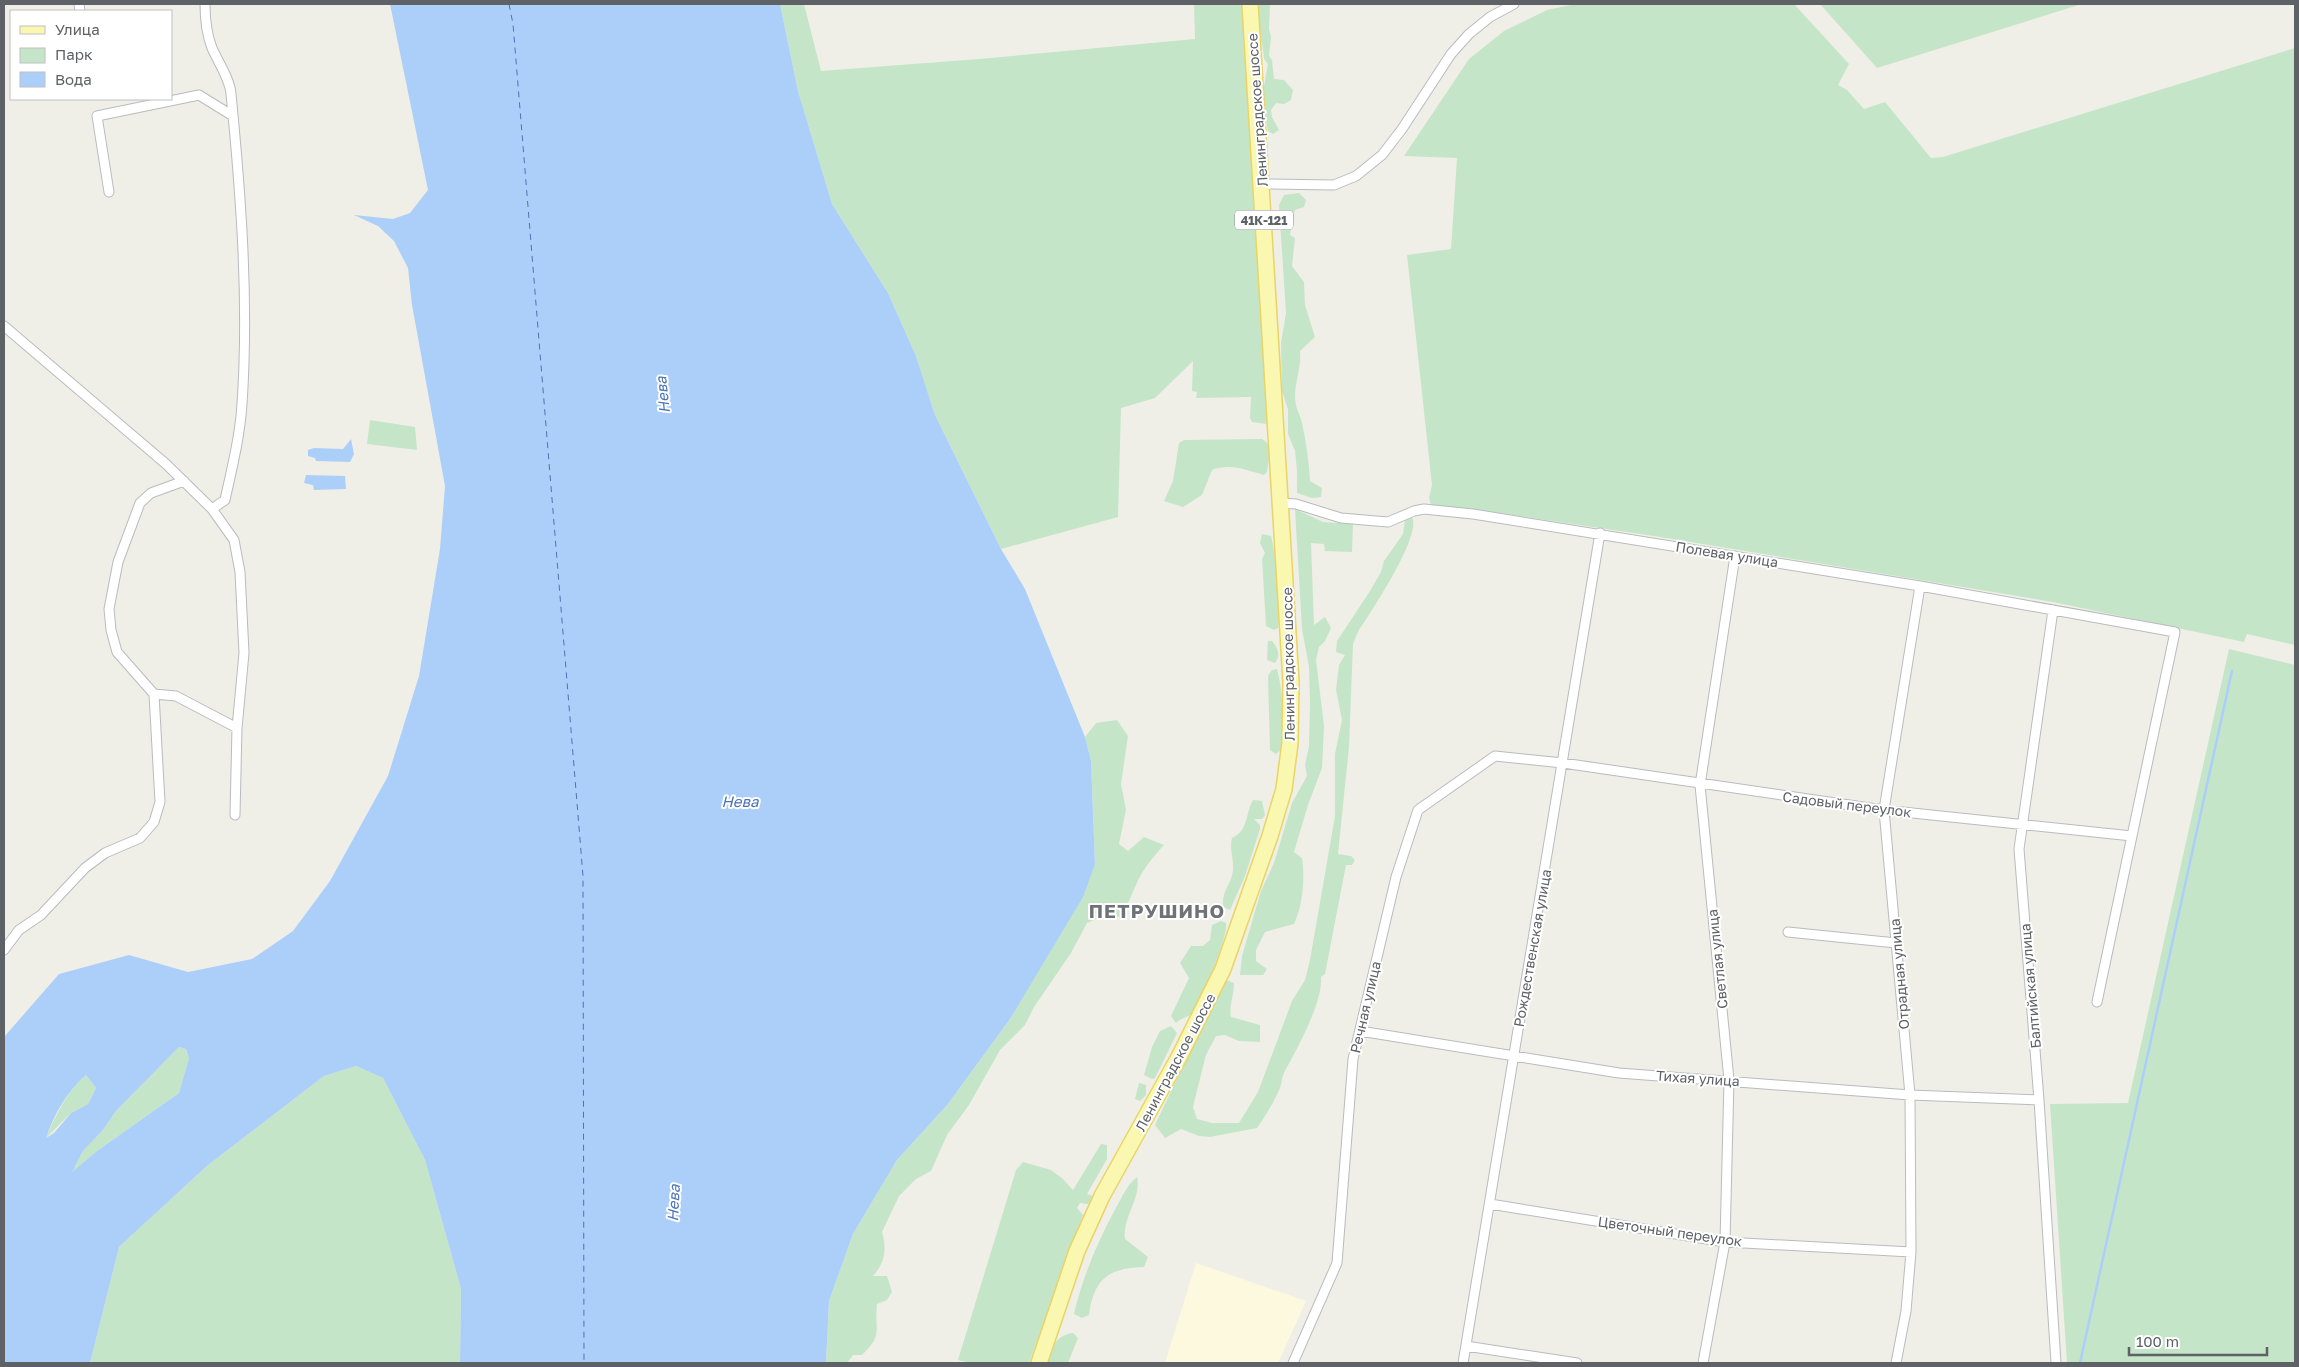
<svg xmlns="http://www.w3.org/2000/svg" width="2299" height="1367" viewBox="0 0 2299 1367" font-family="'Golos Text',sans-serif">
<rect width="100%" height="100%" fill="#efefe7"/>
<path fill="#fcf9df" d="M 1196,1263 L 1306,1301 L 1278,1363 L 1165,1363 Z"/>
<path fill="#c5e5c9" d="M 780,4 L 804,4 L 821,71 L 979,59 L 1195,39 L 1194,4 L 1242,4 L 1269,397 L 1265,397 L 1267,424 L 1252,422 L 1250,418 L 1251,397 L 1196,398 L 1197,392 L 1192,391 L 1193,361 L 1155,398 L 1121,408 L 1118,517 L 1001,549 L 935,415 L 916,356 L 888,293 L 832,204 L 798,91 Z
M 1259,4 L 1270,5 L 1269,29 L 1271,37 L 1269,56 L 1272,60 L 1274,79 L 1284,80 L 1293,90 L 1291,100 L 1284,104 L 1276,103 L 1271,110 L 1272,117 L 1279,130 L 1273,134 L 1268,131 L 1262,97 L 1268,64 L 1264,59 C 1263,41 1255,21 1259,4 Z
M 1576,4 L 1794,4 L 1849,64 L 1838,85 L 1847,90 L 1864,109 L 1885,102 L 1931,158 L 1943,157 L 2295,48 L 2295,645 L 2247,634 L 2244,642 L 2053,602 L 1660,537 L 1473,509 L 1431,505 L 1429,498 L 1432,485 L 1407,255 L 1451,249 L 1457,158 L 1404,156 L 1469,59 L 1504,31 L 1547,10 Z
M 1820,4 L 2082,4 L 1877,68 Z
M 1299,193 L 1306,200 L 1304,207 L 1295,210 L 1290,235 L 1295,238 L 1292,266 L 1304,282 L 1305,305 L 1315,337 L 1300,351 C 1302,369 1292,388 1296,405 C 1297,411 1301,417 1302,423 C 1306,442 1309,461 1310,481 L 1322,488 L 1321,497 L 1312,498 L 1297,493 L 1297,470 L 1295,451 L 1288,434 L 1288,409 L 1282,391 L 1281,343 L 1286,313 L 1279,205 L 1284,195 Z
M 370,420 L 415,427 L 417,450 L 367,444 Z
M 1262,439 C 1274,445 1268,461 1267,472 L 1264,475 C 1246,470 1230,463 1212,470 L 1202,495 L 1183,507 L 1164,501 L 1173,481 L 1179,443 L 1184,440 Z
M 1295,509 L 1323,522 L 1353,524 L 1352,552 L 1325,551 L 1324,544 L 1311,543 L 1314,625 L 1325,617 L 1331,628 L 1325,641 L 1319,647 L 1316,660 L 1324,726 L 1322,768 L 1308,805 L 1294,852 L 1302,858 C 1305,877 1303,906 1294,924 L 1265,932 L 1256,950 L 1256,961 L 1267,969 L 1263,975 L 1240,975 L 1242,956 L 1261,891 L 1274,863 L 1292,803 L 1307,776 L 1305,765 L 1309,746 L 1310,703 L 1309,667 L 1302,629 Z
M 1409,514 C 1430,525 1368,616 1358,632 L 1353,644 L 1349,747 L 1338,854 L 1351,856 L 1355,860 L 1352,865 L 1346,865 L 1325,974 L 1321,977 C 1323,1002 1298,1047 1286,1069 C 1282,1075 1282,1082 1280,1088 C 1274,1102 1266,1115 1257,1128 L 1210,1137 L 1199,1136 L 1181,1129 L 1165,1138 L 1155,1125 L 1224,979 L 1234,983 C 1234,995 1229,1005 1231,1017 L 1260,1025 L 1260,1042 L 1239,1041 L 1225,1035 L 1216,1036 L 1206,1055 L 1193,1107 L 1197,1119 L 1212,1123 L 1239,1123 L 1258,1092 L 1292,1001 L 1305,980 L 1310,960 L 1335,816 L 1335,754 L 1342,720 L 1336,690 L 1339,665 L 1345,655 L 1336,652 L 1337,641 L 1370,591 L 1381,572 L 1384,561 L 1403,534 L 1405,520 Z
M 1262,534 L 1271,536 C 1276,556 1281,609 1278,628 L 1274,630 L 1266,626 L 1262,559 L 1265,553 L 1260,543 Z
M 1268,641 L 1272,641 C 1278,647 1281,657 1275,663 L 1267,660 Z
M 2229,649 L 2295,665 L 2295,1363 L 2067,1363 L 2050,1104 L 2128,1103 Z
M 1277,669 C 1284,694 1283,723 1282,749 L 1276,754 L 1270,750 L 1268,676 L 1272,670 Z
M 1117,720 L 1128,736 L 1121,784 L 1126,810 L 1119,844 L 1128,851 L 1144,837 L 1164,845 C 1153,857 1142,870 1136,885 C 1130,897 1128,907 1119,917 L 1103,916 L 1087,923 L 1071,953 L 1034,1007 L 1025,1025 L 1000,1050 L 969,1105 L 947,1135 L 931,1171 L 916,1179 L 899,1196 L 882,1232 C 887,1249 885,1263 873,1276 L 887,1276 L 892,1292 L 887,1300 L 877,1304 C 874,1331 884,1334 862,1355 L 853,1355 L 847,1363 L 826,1363 L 829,1301 L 853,1234 L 897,1160 L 948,1104 L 1010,1019 L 1095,864 L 1091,761 L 1085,737 L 1096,723 Z
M 1253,800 L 1262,801 L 1265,815 L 1262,819 L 1254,819 L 1260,825 L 1260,829 L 1245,876 L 1230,910 L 1223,907 C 1222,889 1231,886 1233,870 C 1234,859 1229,849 1232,838 C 1249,830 1245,814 1253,800 Z
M 1221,921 L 1226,923 C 1229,935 1201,1002 1192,1013 C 1188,1018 1180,1018 1176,1023 L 1171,1016 L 1189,978 L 1180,963 L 1191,946 L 1203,946 L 1210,940 L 1212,925 Z
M 1171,1026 L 1177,1033 L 1155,1078 L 1152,1079 L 1144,1075 L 1152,1047 L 1160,1031 Z
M 179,1047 L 186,1049 L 189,1058 L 179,1093 L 97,1151 L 71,1173 L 83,1151 L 103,1130 L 116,1111 Z
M 356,1066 L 383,1078 L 425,1160 L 461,1289 L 460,1363 L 90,1363 L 119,1247 L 208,1165 L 324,1076 Z
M 86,1075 L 96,1088 L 88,1104 L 71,1113 L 45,1139 C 56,1115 66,1093 86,1075 Z
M 1139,1083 L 1146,1085 L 1146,1095 L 1140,1101 L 1135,1099 Z
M 1101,1144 L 1107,1145 L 1107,1159 L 1087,1194 L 1093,1196 L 1088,1204 L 1080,1203 L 1077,1208 L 1083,1215 L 1029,1363 L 971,1363 L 958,1360 L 1016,1170 L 1023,1162 L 1051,1170 L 1062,1178 L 1073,1190 Z
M 1137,1177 C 1142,1198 1122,1217 1125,1239 L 1148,1257 L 1144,1267 C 1108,1268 1094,1279 1089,1315 L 1082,1318 L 1074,1314 C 1083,1275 1098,1241 1117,1206 C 1123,1195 1127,1185 1137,1177 Z
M 1073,1333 L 1078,1338 L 1068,1363 L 1044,1363 C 1051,1348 1056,1335 1073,1333 Z"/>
<path fill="#accffa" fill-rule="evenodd" d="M 390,4 L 780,4 L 798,91 L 832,204 L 888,293 L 916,356 L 935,415 L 1001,549 L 1025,589 L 1085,737 L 1091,761 L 1095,864 L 1083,897 L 1010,1019 L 948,1104 L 897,1160 L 853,1234 L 829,1301 L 826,1363 L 460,1363 L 461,1289 L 425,1160 L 383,1078 L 356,1066 L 324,1076 L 208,1165 L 119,1247 L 90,1363 L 4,1363 L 4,1037 L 59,974 L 129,955 L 188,972 L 252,959 L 293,931 L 330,881 L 388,776 L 419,676 L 440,549 L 445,486 L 412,305 L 408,268 L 394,241 L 378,226 L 354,215 L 393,219 L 410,213 L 428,190 ZM 179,1047 L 186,1049 L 189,1058 L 179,1093 L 97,1151 L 72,1172 L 83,1151 L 103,1130 L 116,1111 ZM 86,1075 L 96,1088 L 88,1104 L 71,1113 L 54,1133 L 46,1138 C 54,1114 67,1092 86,1075 Z
M 351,439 L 354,454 L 350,462 L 316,461 L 315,458 L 308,456 L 308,450 L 314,448 L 343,449 Z
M 306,475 L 345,476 L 346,489 L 314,490 L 313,485 L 304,483 Z"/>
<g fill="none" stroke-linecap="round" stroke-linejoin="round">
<path stroke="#accffa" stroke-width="2.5" d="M 2080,1363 L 2232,671"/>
<path stroke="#4c73b4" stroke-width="1" stroke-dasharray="6 5" stroke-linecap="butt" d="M 509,4 L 513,24 L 583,876 L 584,1363"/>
<g stroke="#b9bbbf" stroke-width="11">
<path id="minor" d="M 79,4 L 80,11
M 205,4 C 205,18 207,35 212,48 C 218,62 230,79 231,94 C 241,196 249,301 242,404 C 240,436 232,468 225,500 L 212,509
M 1262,184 L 1334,185 L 1356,176 L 1382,155 L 1402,129 L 1451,54 L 1469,34 L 1490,17 L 1514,4
M 109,192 L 97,116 L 199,95 L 233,116
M 4,326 L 166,464 L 212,509 L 234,540 L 240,572 L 244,653 L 237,728 L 235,815
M 184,481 L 151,493 L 140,503 L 118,562 L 109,609 L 111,630 L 117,652 L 154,694 L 176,696 L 237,728
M 1281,503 L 1296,504 L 1341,518 L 1388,522 L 1414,511 L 1424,509 L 1473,514 L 1920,586 L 2175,632 L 2097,1002
M 2053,610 L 2019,849 L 2039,1100 L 2056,1363
M 1788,932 L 1896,943
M 4,950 L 19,930 L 41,915 L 85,868 L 105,853 L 140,838 L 154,822 L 160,802 L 154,694
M 1360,1031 L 1619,1073 L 1910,1095 L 2039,1100
M 1490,1204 L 1725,1242 L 1911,1252
M 1466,1346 L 1577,1363
M 1293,1363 L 1337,1263 L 1353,1059 L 1396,877 L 1418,810 L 1495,756 L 1563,763 L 1884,810 L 2132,836
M 1463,1363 L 1600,533
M 1703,1363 L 1725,1242 L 1729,1080 L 1700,785 L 1735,556
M 1896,1363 L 1906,1311 L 1911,1252 L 1910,1095 L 1884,810 L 1920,586"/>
</g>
<g stroke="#e9d466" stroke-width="18">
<path id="primary" d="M 1039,1363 L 1077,1251 L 1102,1196 L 1179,1057 L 1223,969 L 1270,836 L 1284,789 L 1290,743 L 1291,682 L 1250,4"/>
</g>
<use href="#minor" stroke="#fff" stroke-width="9"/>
<use href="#primary" stroke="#faf7b1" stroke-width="15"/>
</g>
<g text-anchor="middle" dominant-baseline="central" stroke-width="4" stroke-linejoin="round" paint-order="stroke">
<rect fill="#fff" stroke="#8e9094" stroke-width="1" x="1235" y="210.5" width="58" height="19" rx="4"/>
<g font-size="12" font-weight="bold" fill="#5e6166">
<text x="1264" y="220">41К-121</text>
</g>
<g font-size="14" fill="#5e6166" stroke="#fff">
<text transform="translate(1257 110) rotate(-94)">Ленинградское шоссе</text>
<text transform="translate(1727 554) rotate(9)">Полевая улица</text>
<text transform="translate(1288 664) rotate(-91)">Ленинградское шоссе</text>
<text transform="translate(1847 804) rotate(7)">Садовый переулок</text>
<text transform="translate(1532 948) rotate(-80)">Рождественская улица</text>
<text transform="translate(1717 959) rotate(-96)">Светлая улица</text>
<text transform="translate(1899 974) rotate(-95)">Отрадная улица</text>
<text transform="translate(2030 986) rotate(-95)">Балтийская улица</text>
<text transform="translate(1365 1007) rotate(-77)">Речная улица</text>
<text transform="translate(1175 1062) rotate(-62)">Ленинградское шоссе</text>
<text transform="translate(1698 1078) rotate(4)">Тихая улица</text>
<text transform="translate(1670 1231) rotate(8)">Цветочный переулок</text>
</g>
<g font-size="15" font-style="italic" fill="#4c73b4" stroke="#fff">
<text transform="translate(662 395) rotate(-96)">Нева</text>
<text x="740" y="801">Нева</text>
<text transform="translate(673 1203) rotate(-87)">Нева</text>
</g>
<g font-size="19" font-weight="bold" letter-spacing="1" fill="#6f7378" stroke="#fff">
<text x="1157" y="910">ПЕТРУШИНО</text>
</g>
</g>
<rect width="2299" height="1367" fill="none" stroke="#5e6166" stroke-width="10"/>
<rect x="10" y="10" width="162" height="90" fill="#ffffff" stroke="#bfc0c2"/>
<rect x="20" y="26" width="25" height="8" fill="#faf7b1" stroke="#bfc0c2"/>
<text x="55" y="35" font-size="15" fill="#5e6166">Улица</text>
<rect x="20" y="48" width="25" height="15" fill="#c5e5c9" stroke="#bfc0c2"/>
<text x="55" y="60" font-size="15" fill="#5e6166">Парк</text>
<rect x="20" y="72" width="25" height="15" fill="#accffa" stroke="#bfc0c2"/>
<text x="55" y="85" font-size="15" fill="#5e6166">Вода</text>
<path d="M2129 1347v8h138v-8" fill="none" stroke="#5e6166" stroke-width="2.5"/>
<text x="2136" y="1347" font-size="15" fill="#5e6166" stroke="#ffffff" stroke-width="4" paint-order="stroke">100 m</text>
</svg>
